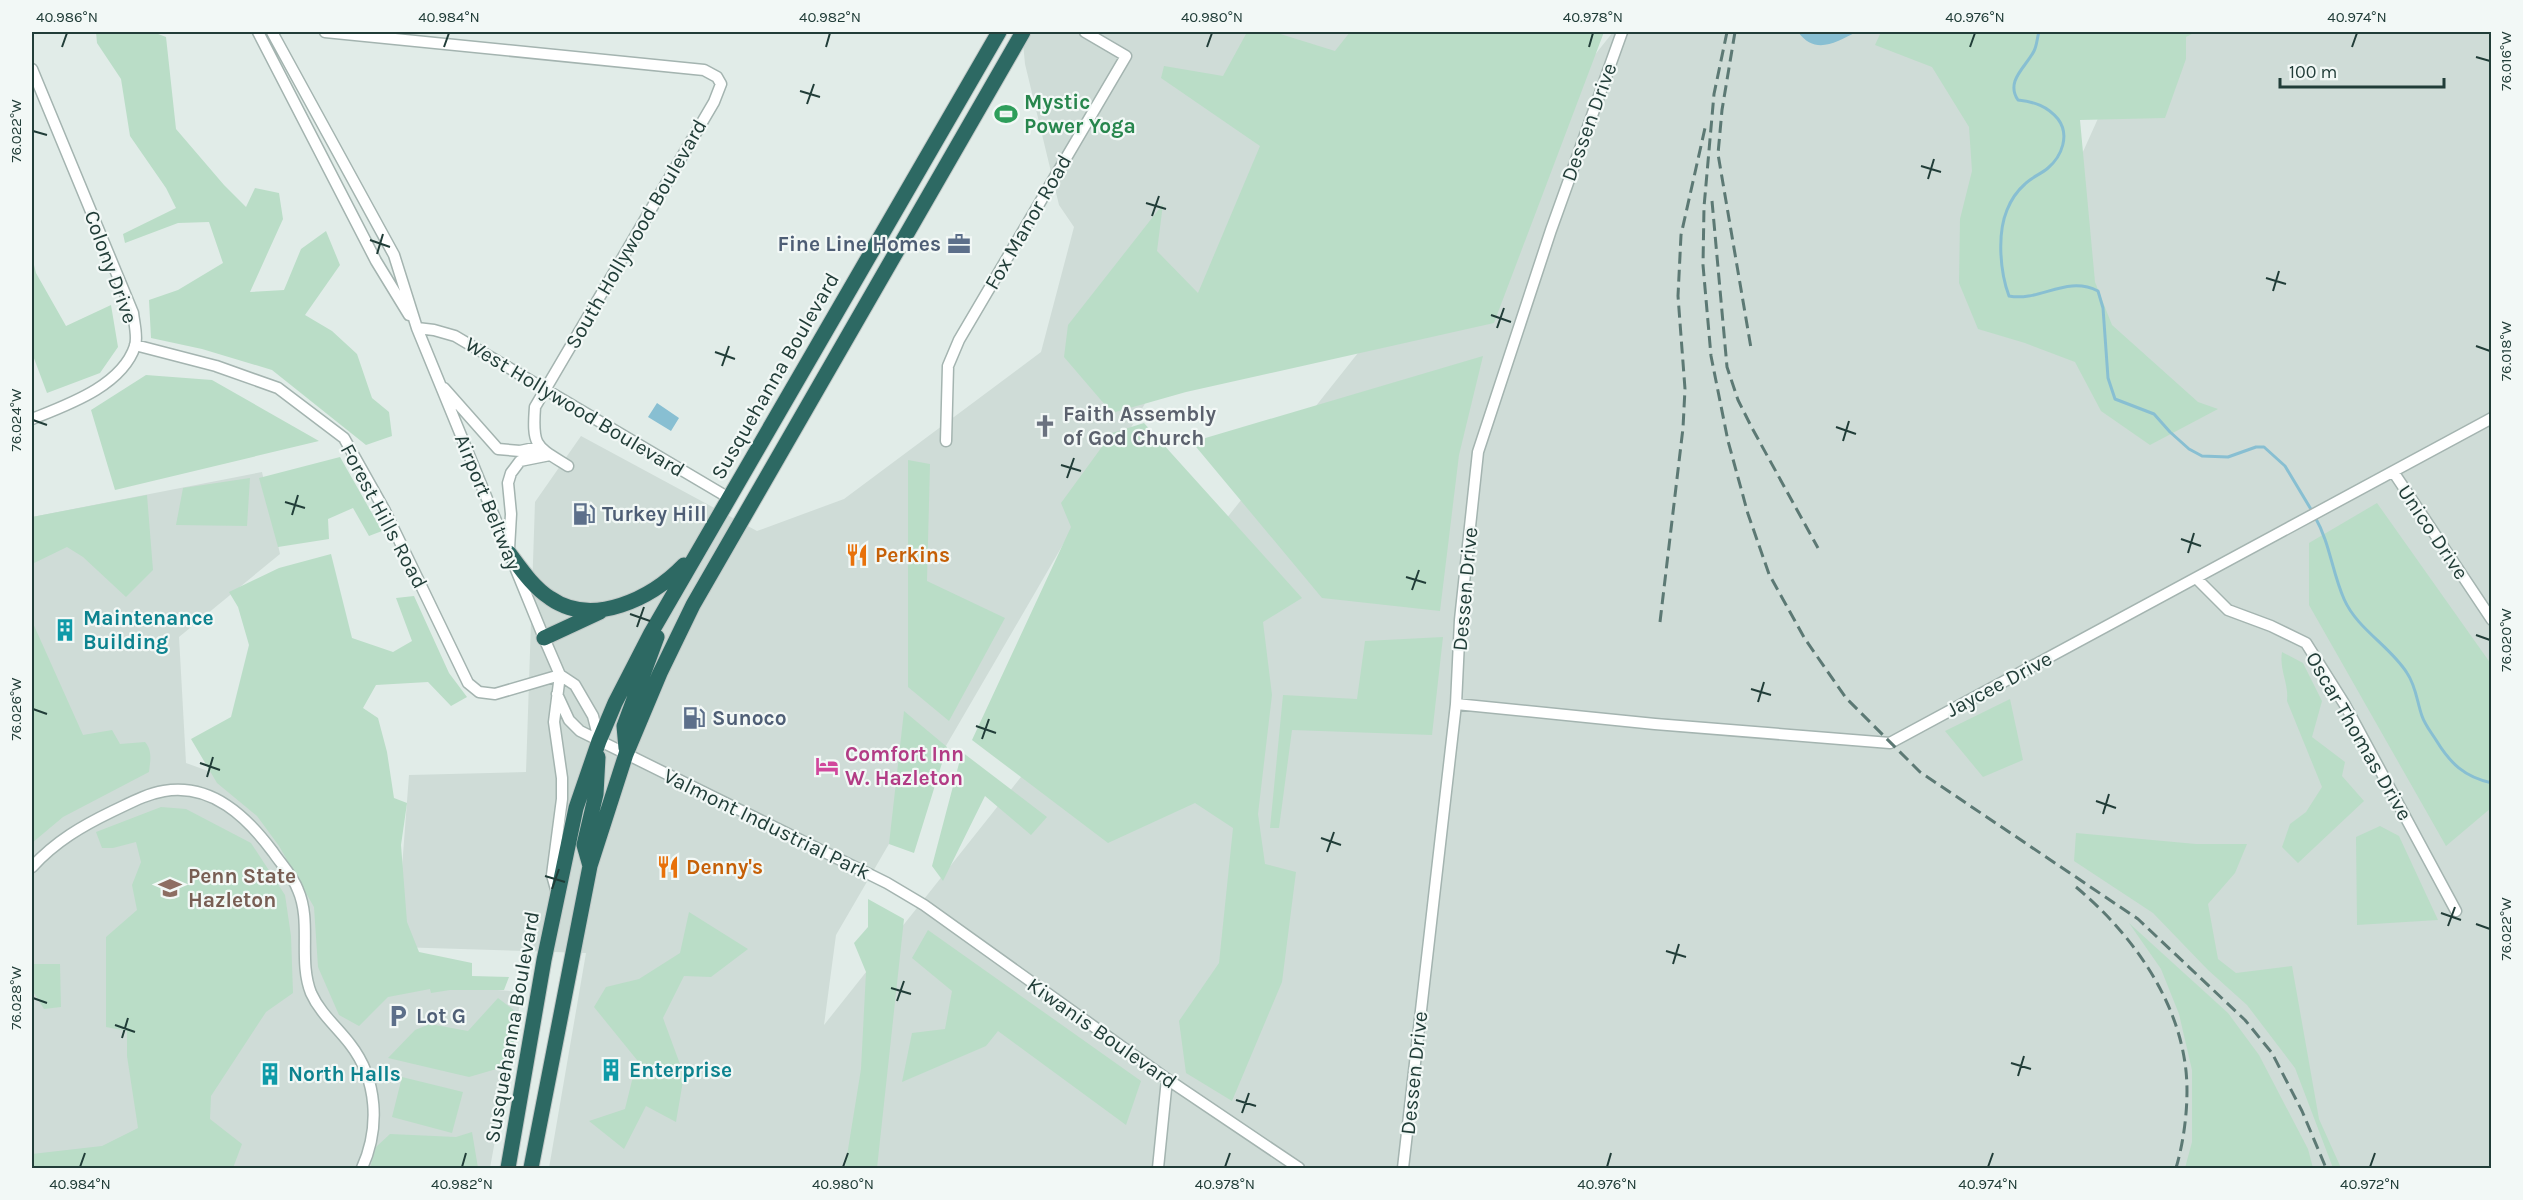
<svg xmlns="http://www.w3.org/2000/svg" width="2523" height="1200" viewBox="0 0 2523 1200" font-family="Karla,sans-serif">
<rect width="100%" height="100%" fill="#e1ece8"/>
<path fill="#cfdcd7" d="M 1022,32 L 1361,32 L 836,935 L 824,1025 L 1613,32 L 1923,32 L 2054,216 L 2137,32 L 2491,32 L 2491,1168 L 549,1168 L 586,953 L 396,947 L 409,775 L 526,772 L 535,502 L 581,436 L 757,531 L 844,499 L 1041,352 L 1074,227 L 1059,205 L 1025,64 Z
M 262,472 L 280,554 L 179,637 L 186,763 L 283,798 L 335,977 L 522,992 L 490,1168 L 32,1168 L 32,517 Z"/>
<path fill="#baddc7" d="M 96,32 L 153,32 L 166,37 L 176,129 L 224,185 L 246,207 L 255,188 L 279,193 L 283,219 L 250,292 L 284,290 L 301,249 L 326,231 L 340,265 L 305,315 L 332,331 L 357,354 L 372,398 L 389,412 L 392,436 L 366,445 L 272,370 L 202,349 L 151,338 L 149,300 L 178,290 L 223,263 L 209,222 L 178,223 L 125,243 L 123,234 L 176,208 L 166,188 L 130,136 L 121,79 L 97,43 Z
M 1243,32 L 1274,32 L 1335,51 L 1350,32 L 1604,32 L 1494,323 L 1186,392 L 1112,413 L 1064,357 L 1068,325 L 1163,204 L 1157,251 L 1198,293 L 1260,146 L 1161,78 L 1164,66 L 1223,76 L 1246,34 Z
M 1881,32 L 2196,32 L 2186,37 L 2186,59 L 2165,118 L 2080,120 L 2095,282 L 2112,325 L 2198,402 L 2218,409 L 2150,445 L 2101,411 L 2075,362 L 2025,343 L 1978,329 L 1959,283 L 1960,219 L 1972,171 L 1969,127 L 1932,67 L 1875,45 Z
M 32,257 L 36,273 L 66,326 L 111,305 L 118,347 L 100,373 L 47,393 L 32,353 Z
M 1483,356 L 1459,455 L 1440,611 L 1322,598 L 1192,442 Z
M 146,375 L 212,380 L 319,441 L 115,490 L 91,410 Z
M 1144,423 L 1302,598 L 1263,622 L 1272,695 L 1258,814 L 1265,864 L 1296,872 L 1282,982 L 1232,1101 L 1186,1073 L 1179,1021 L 1219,963 L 1233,828 L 1195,803 L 1108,843 L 972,740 L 1071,527 L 1061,503 L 1112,433 Z
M 340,457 L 382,531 L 369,536 L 353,508 L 328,519 L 329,539 L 278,547 L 259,478 Z
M 908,460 L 930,464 L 927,581 L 1005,618 L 949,721 L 908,687 Z
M 250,478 L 247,526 L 176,525 L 183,488 Z
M 147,495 L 153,570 L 126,597 L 83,557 L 67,547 L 32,564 L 32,517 Z
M 2377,503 L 2491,664 L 2491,808 L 2446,846 L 2309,605 L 2309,543 Z
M 331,554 L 352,638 L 393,652 L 412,641 L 396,598 L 414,596 L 449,673 L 467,697 L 451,706 L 428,682 L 376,685 L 363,708 L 378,718 L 387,752 L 394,798 L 407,803 L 401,845 L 407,922 L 419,952 L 472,963 L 472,976 L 509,977 L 504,990 L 450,990 L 431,993 L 430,989 L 388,997 L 359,1026 L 339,1015 L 318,967 L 314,907 L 279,846 L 257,816 L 217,783 L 191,739 L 231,717 L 249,645 L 238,607 L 229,592 L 279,568 Z
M 32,621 L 83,735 L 112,730 L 120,744 L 145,742 C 153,751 150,762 149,772 L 63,817 L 32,843 Z
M 1443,637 L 1432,735 L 1292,730 L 1279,828 L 1270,828 L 1283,695 L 1357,699 L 1365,641 Z
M 2282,652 L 2303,663 L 2322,701 L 2312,737 L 2345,762 L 2342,776 L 2364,801 L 2298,863 L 2282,847 L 2290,824 L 2306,812 L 2322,787 L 2287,701 C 2289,683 2279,670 2282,652 Z
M 2010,699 L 2023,760 L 1983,777 L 1945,731 Z
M 904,711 L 947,747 L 914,853 L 889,844 Z
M 962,752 L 1047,817 L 1031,835 L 985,796 L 943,881 L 932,866 Z
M 161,807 L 186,809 L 251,843 L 285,895 L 291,936 L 293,993 L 266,1012 L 211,1096 L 210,1119 L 242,1144 L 233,1168 L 32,1168 L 32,1154 L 102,1146 L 138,1128 L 127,1056 L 127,1031 L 106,1027 L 106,937 L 137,910 L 132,885 L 141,862 L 136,842 L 113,848 L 102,848 L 96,832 Z
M 2380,826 L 2399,836 L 2438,920 L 2357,925 L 2356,837 Z
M 2076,833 L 2196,844 L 2247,844 L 2235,873 L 2208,904 L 2218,959 L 2236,973 L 2292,966 L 2319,1119 L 2341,1168 L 2333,1168 L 2295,1068 L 2247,1005 L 2208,970 L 2153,913 L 2074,861 Z
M 868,899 L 904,919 L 877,1168 L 845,1168 L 861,1069 L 866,972 L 854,943 L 868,927 Z
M 689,912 L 748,949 L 711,977 L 684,976 L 663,1018 L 684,1075 L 676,1122 L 646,1106 L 624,1149 L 589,1121 L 625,1109 L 637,1060 L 594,1007 L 606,987 L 639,979 L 680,953 Z
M 2129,923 L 2228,1013 L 2259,1055 L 2308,1149 L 2313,1168 L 2185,1168 L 2192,1142 L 2192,1070 L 2179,1014 L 2161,969 Z
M 928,930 L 1141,1081 L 1126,1125 L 998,1031 L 986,1046 L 902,1082 L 912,1033 L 945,1029 L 952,991 L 912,958 Z
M 32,964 L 60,964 L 61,1007 L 44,1009 L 32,990 Z
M 498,998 L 519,1014 L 510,1065 L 469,1077 L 388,1058 L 415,1030 L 430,1024 L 468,1031 Z
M 402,1077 L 463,1092 L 452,1133 L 392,1117 Z
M 472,1132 L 478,1168 L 370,1168 L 376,1147 L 390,1134 L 456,1137 Z"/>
<path fill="#88bfd2" d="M 1798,32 L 1856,32 C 1835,43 1815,55 1798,32 Z
M 657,403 L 679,418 L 671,431 L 648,417 Z"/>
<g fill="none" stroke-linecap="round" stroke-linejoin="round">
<path stroke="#88bfd2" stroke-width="3" d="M 2039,32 C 2037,38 2037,45 2034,51 C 2026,67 2005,81 2018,100 C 2035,102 2047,106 2058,119 C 2070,135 2062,156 2048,168 C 2041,174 2032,177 2025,184 C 2017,191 2011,200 2007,210 C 1997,234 2000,272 2009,296 C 2040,302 2066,275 2098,291 L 2103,308 L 2108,378 L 2115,399 L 2154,414 L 2170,432 L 2189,449 L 2202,456 L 2228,457 L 2256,447 L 2264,447 L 2285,466 L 2312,511
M 2315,517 C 2330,543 2332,572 2344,599 C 2357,629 2390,646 2407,673 C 2416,686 2417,702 2422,716 C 2425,725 2431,732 2436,740 C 2450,763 2464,777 2492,783"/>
<g stroke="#a4b4b0" stroke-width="13">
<path id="minor" d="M 258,32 L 376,261 L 409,315
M 272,32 L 394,255 L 417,328 L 544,638 L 560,675 L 575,685 L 593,716 L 599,740
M 325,32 L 704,70 L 717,77 L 721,84 L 714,102 L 535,407 C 532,447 536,446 568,466
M 32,69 L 133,313 C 134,323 138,336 135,346 C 122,386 67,405 32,419
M 417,328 L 434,330 L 455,336 L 729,498
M 135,345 L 216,366 L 278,388 L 344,438 L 385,511 L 468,683 L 479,692 L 495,694 L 560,675
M 444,388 L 498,449 L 520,451 L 539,447
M 946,441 L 948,366 L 959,340 L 1126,56 L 1085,32
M 2394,473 L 2492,620
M 509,549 L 511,514 L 508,483 L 511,473 L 520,461 L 550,455
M 2196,578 L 2228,610 L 2271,626 L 2306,643 L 2345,705 L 2456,911
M 557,694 L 569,720 L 580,731 L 887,883 L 924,905 L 1167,1079 L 1299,1168
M 1456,704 L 1655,724 L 1890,743 L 2492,418
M 32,867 C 56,841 82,826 113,811 C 130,803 146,794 164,791 C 212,783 247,817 273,852 C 281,864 293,876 298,890 C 312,922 298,960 311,993 C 320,1013 337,1027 350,1044 C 378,1080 380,1128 362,1168
M 557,893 L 552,875 L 562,799 L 562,778 L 554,722 L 560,675
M 1158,1168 L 1167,1079
M 1403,1168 L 1456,704 L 1460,620 L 1478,452 L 1551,230 L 1622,32"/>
</g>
<g stroke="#c1c9c7" stroke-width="17">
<path id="highway" d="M 509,553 C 521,569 533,587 550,598 C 593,628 652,598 684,565
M 544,638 L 600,612
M 626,748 L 624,726 L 657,637
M 590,866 L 584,845 L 596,794 L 598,757
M 508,1168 L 544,960 L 576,808 L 599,741 L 615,703 L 651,633 L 999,32
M 531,1168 L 590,866 L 626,754 L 660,673 L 693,605 L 1023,32"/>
</g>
<use href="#minor" stroke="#fff" stroke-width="10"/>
<use href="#highway" stroke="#2d6963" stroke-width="15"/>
<path stroke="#5c7974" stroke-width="3" stroke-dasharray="12 6" stroke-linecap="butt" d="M 1727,32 L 1714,94 L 1704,207 L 1703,265 L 1711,356 L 1728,441 L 1748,514 L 1769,574 L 1805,639 L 1846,698 L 1920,772 L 2138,919 L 2245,1020 L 2272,1053 L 2302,1111 L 2326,1168
M 1735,32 L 1722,110 L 1718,154 L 1751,348
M 1712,201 L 1727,367 L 1738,400 L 1752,428 L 1818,548
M 1660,622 L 1683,428 L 1685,389 L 1678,296 L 1681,235 L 1705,128
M 2076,887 C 2129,931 2175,994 2185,1063 C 2190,1095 2185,1138 2176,1168"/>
</g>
<path fill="none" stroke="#213d38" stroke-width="2" d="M 62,47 L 67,33M 444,47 L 449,33M 826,47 L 830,33M 1207,47 L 1212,33M 1589,47 L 1593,33M 1970,47 L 1975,33M 2352,47 L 2357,33M 2476,57 L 2490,61M 800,91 L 820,97M 807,104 L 814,84M 33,131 L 47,135M 1921,166 L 1941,172M 1928,179 L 1934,159M 1146,203 L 1166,209M 1152,216 L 1159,196M 370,240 L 390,247M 377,254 L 383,234M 2266,278 L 2286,284M 2273,291 L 2279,271M 1491,315 L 1511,322M 1497,328 L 1504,308M 2476,346 L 2490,351M 715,352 L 735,359M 722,366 L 729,346M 33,420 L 47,425M 1836,427 L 1856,434M 1843,441 L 1849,421M 1061,465 L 1081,471M 1067,478 L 1074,458M 285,502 L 305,508M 292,515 L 298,495M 2181,539 L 2201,546M 2188,553 L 2194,533M 1406,577 L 1426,583M 1412,590 L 1419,570M 630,614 L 650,621M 637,627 L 644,607M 2476,635 L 2490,640M 1751,689 L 1771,695M 1758,702 L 1764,682M 33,709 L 47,714M 976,726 L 996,733M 982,739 L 989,719M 200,763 L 220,770M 207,777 L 213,757M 2096,801 L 2116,808M 2103,814 L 2109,794M 1321,838 L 1341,845M 1327,852 L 1334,832M 545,876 L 565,882M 552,889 L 559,869M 2441,913 L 2461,920M 2476,924 L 2490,929M 2448,926 L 2455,907M 1666,951 L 1686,957M 1673,964 L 1679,944M 891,988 L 911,994M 33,998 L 47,1003M 897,1001 L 904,981M 115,1025 L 135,1032M 122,1038 L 128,1018M 2011,1063 L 2031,1069M 2018,1076 L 2024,1056M 1236,1100 L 1256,1106M 1242,1113 L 1249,1093M 80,1167 L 85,1153M 462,1167 L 466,1153M 843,1167 L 848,1153M 1225,1167 L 1230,1153M 1607,1167 L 1611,1153M 1988,1167 L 1993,1153M 2370,1167 L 2375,1153"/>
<defs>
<g id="stadium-bare" transform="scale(1.8)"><path d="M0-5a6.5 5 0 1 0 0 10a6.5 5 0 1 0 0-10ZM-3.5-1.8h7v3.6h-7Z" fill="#2e9e5b" stroke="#f2f8f6" stroke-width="2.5" paint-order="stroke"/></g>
<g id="office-bare" transform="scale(1.8)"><path d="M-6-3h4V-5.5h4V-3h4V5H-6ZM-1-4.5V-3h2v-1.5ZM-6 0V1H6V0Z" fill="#5c6f8a" stroke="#f2f8f6" stroke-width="2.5" paint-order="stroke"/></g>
<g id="church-bare" transform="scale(1.8)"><path d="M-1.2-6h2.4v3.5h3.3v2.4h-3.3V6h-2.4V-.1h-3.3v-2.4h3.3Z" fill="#6b7280" stroke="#f2f8f6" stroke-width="2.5" paint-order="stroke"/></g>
<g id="fuel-bare" transform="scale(1.8)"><path d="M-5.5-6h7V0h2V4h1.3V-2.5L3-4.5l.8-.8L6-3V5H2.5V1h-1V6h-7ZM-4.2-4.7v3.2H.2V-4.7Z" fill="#5c6f8a" stroke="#f2f8f6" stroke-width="2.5" paint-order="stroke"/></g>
<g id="restaurant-bare" transform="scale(1.8)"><path d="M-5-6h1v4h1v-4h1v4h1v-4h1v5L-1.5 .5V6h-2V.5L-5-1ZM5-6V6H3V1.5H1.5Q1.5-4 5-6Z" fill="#e8710a" stroke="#f2f8f6" stroke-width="2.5" paint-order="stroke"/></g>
<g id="building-bare" transform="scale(1.8)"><path d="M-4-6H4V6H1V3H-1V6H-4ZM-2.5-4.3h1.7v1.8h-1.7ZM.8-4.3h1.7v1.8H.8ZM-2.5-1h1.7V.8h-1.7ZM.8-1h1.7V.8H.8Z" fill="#0f9aa8" stroke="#f2f8f6" stroke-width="2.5" paint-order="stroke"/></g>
<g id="hotel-bare" transform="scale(1.8)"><path d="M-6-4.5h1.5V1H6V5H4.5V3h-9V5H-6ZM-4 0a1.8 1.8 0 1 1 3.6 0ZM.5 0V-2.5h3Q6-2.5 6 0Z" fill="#d1479c" stroke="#f2f8f6" stroke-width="2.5" paint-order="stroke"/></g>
<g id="university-bare" transform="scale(1.8)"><path d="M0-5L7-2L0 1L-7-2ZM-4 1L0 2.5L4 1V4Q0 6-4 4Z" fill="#8d6e63" stroke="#f2f8f6" stroke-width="2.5" paint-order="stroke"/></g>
<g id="parking-bare" transform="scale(1.8)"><path d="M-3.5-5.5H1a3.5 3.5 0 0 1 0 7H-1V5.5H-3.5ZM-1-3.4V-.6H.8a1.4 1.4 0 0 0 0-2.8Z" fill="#5c6f8a" stroke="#f2f8f6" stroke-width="2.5" paint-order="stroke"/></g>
</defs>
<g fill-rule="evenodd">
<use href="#stadium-bare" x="1006" y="114"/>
<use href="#office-bare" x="959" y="244"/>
<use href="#church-bare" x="1045" y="426"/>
<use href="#fuel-bare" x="584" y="514"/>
<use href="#restaurant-bare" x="857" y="555"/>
<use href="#building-bare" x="65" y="630"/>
<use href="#fuel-bare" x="694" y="718"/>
<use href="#hotel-bare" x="827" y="766"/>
<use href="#restaurant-bare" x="668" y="867"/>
<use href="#university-bare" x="170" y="888"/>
<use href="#parking-bare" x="398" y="1016"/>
<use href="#building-bare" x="611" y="1070"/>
<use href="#building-bare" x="270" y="1074"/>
</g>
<g text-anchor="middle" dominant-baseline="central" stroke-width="4.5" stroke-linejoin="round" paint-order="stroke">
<g font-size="21" font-weight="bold" fill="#27864d" stroke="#f2f8f6" text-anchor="start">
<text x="1024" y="102">Mystic<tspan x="1024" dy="24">Power Yoga</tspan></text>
</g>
<g font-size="21" fill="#213d38" stroke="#f2f8f6">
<text transform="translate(1589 122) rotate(-70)">Dessen Drive</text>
<text transform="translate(1028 222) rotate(-60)">Fox Manor Road</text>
<text transform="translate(636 234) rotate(-60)">South Hollywood Boulevard</text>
<text transform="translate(111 267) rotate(70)">Colony Drive</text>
<text transform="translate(775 376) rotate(-60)">Susquehanna Boulevard</text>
<text transform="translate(575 407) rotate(31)">West Hollywood Boulevard</text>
<text transform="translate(488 502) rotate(68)">Airport Beltway</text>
<text transform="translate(384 516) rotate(62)">Forest Hills Road</text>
<text transform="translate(2433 532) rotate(56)">Unico Drive</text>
<text transform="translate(1465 589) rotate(-85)">Dessen Drive</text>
<text transform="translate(1999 684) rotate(-28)">Jaycee Drive</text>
<text transform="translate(2359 736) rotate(60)">Oscar Thomas Drive</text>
<text transform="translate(767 824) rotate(26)">Valmont Industrial Park</text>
<text transform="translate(512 1027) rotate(-80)">Susquehanna Boulevard</text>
<text transform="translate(1102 1033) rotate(35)">Kiwanis Boulevard</text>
<text transform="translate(1414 1073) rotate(-84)">Dessen Drive</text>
</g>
<g font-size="21" font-weight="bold" fill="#4e5e75" stroke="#f2f8f6" text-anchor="start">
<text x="941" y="244" text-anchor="end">Fine Line Homes</text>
<text x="602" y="514">Turkey Hill</text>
<text x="712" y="718">Sunoco</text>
<text x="416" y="1016">Lot G</text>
</g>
<g font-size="21" font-weight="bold" fill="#5b616d" stroke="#f2f8f6" text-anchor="start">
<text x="1063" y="414">Faith Assembly<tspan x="1063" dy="24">of God Church</tspan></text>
</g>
<g font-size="21" font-weight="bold" fill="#c56008" stroke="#f2f8f6" text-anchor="start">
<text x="875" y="555">Perkins</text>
<text x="686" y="867">Denny's</text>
</g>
<g font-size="21" font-weight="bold" fill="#0d838f" stroke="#f2f8f6" text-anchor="start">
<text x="83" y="618">Maintenance<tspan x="83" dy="24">Building</tspan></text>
<text x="629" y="1070">Enterprise</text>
<text x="288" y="1074">North Halls</text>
</g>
<g font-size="21" font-weight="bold" fill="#b23c85" stroke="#f2f8f6" text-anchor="start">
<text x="845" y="754">Comfort Inn<tspan x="845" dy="24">W. Hazleton</tspan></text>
</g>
<g font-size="21" font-weight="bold" fill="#785e54" stroke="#f2f8f6" text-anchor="start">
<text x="188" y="876">Penn State<tspan x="188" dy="24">Hazleton</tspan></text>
</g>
</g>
<rect width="2523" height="1200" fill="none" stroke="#f2f8f6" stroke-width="66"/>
<path d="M2280 78v9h164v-9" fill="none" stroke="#213d38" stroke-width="3"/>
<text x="2289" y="78" font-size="18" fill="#213d38" stroke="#f2f8f6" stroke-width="4.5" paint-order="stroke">100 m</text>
<rect x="33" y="33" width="2457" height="1134" fill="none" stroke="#213d38" stroke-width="2"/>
<g font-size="15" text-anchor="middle" fill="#213d38">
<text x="67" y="22">40.986°N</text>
<text x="449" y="22">40.984°N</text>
<text x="830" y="22">40.982°N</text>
<text x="1212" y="22">40.980°N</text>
<text x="1593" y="22">40.978°N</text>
<text x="1975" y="22">40.976°N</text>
<text x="2357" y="22">40.974°N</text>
<text transform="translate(2506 61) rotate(-90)" y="5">76.016°W</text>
<text transform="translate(16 131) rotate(-90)" y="5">76.022°W</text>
<text transform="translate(2506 351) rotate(-90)" y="5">76.018°W</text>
<text transform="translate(16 420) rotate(-90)" y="5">76.024°W</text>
<text transform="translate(2506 640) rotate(-90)" y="5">76.020°W</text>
<text transform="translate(16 709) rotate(-90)" y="5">76.026°W</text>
<text transform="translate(2506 929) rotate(-90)" y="5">76.022°W</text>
<text transform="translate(16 998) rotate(-90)" y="5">76.028°W</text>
<text x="80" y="1189">40.984°N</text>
<text x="462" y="1189">40.982°N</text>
<text x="843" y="1189">40.980°N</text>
<text x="1225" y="1189">40.978°N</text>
<text x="1607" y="1189">40.976°N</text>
<text x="1988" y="1189">40.974°N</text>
<text x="2370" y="1189">40.972°N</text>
</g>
</svg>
